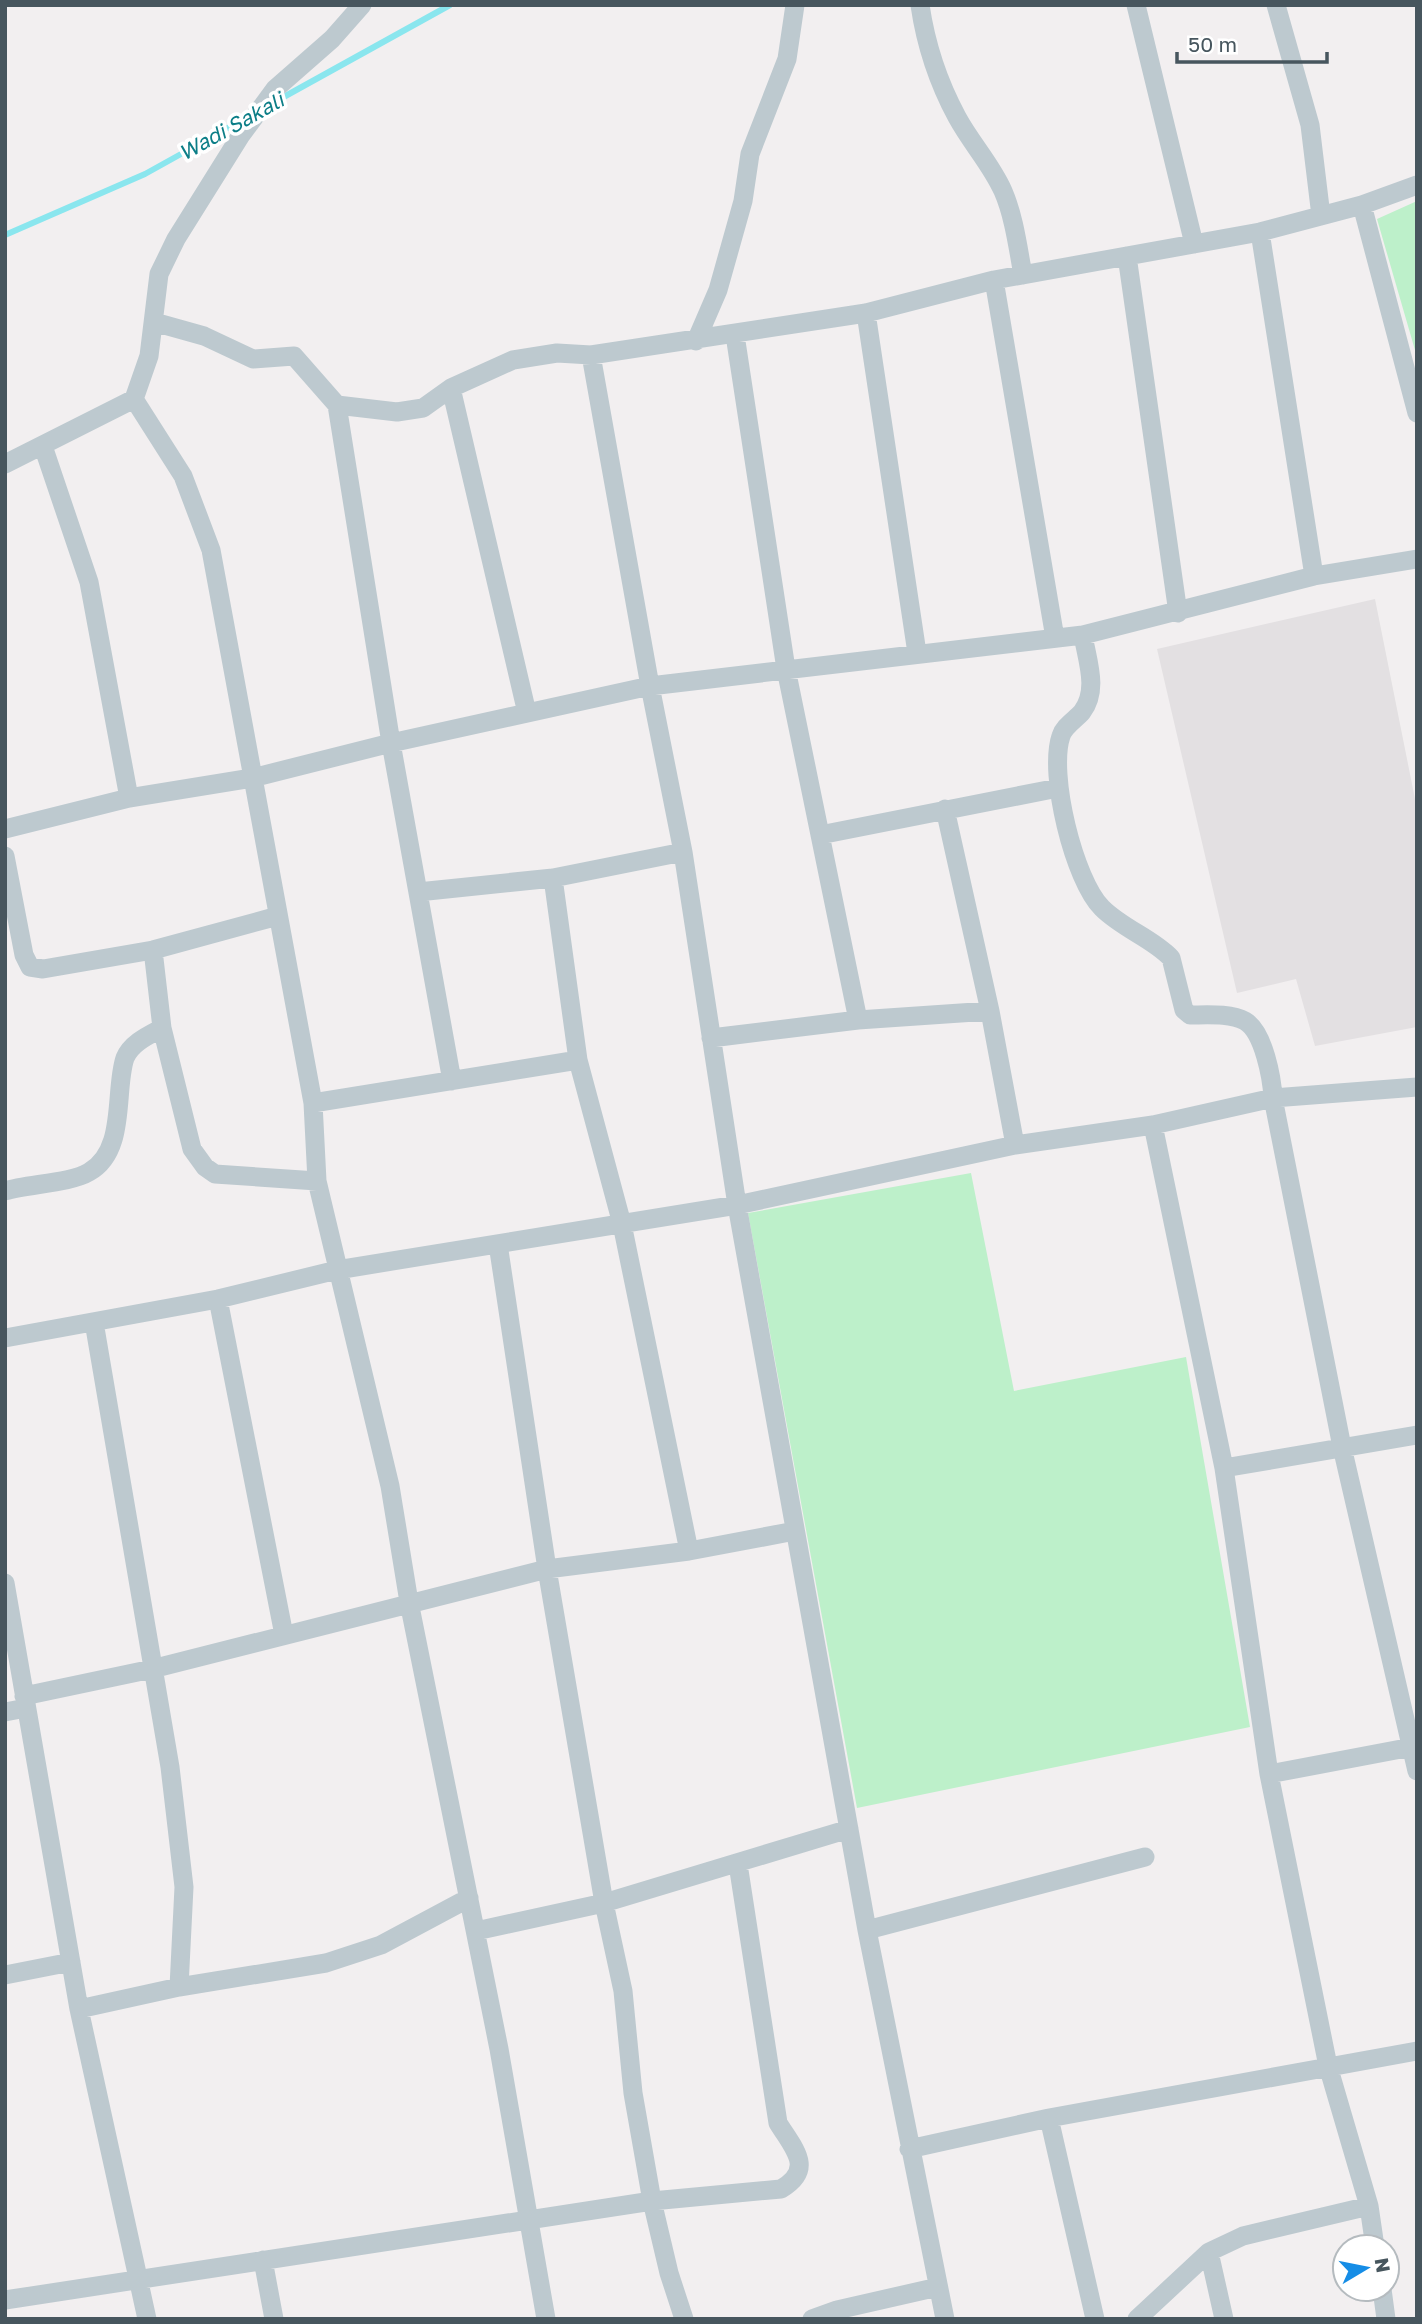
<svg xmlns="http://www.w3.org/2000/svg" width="1422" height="2324" viewBox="0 0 1422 2324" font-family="'Golos Text',sans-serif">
<rect width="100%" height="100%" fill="#f2eff0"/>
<path fill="#e3e0e2" d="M 1375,599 L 1417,809 L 1417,1027 L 1315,1046 L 1296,979 L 1237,993 L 1157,649 Z"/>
<path fill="#bdf0ca" d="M 1417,201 L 1417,357 L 1377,219 Z
M 971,1173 L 1014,1391 L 1186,1357 L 1250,1727 L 857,1808 L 748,1213 Z"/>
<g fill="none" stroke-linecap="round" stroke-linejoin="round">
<path stroke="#8ae6ee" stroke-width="6" d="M 271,104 L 450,5
M 5,235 L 145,174 L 244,119"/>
<path stroke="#bdc9cf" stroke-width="19" d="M 920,5 C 926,46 937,80 957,117 C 971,143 991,164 1003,191 C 1014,216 1018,248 1023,275
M 1136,5 L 1194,244
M 1276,5 L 1310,125 L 1321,216
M 1362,205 L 1417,413
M 1260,232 L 1314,576
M 1127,256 L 1178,613
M 994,280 L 1055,638
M 866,313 L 917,653
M 154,322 L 204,336 L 253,359 L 294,356 L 337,405 L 391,743 L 452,1081
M 735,335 L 786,669 L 858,1020
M 696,341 L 718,290 L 743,201 L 750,154 L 787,59 L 795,5
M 591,355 L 650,686 L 683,852 L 737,1205 L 867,1930 L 945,2319
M 451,388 L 527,713
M 134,399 L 183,476 L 211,550 L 313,1103 L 317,1181 L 390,1486 L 409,1602 L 499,2049 L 546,2319
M 337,405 L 397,412 L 423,408 L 451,388 L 513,360 L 557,353 L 591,355 L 866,313 L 994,280 L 1260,232 L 1362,205 L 1417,185
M 43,446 L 89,582 L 129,798
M 5,464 L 134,399 L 149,356 L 159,274 L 176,239 L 241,135 L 275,89 L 332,39 L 362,5
M 1083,635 C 1087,660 1099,690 1082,712 C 1075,720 1064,726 1061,736 C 1048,774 1074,880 1102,908 C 1123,929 1152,938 1171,958 L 1184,1010 L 1190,1015 C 1206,1015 1231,1013 1245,1021 C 1264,1032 1272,1079 1273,1098 L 1342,1447 L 1417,1771
M 945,809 L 990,1011 L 1015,1145
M 5,829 L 129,798 L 252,778 L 391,743 L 650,686 L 1083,635 L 1314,576 L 1417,559
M 820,835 L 1058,788
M 5,856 L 24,955 L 30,967 L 43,969 L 153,950 L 278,916
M 553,878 L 578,1060 L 622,1224 L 689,1551
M 418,892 L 553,878 L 683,852
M 153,950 L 162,1028 L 192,1149 L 205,1167 L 215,1174 L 317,1181
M 711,1038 L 858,1020 L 990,1011
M 313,1103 L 578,1060
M 1153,1125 L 1224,1468 L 1269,1774 L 1328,2066 L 1369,2206 L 1375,2247
M 5,1191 C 28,1184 71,1183 89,1172 C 127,1151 114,1090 125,1058 C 131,1043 149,1035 162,1028
M 498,1244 L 547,1569 L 604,1903 L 623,1991 L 633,2093 L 652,2201 L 781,2189 C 815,2169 794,2149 778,2123 L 738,1864
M 218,1299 L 284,1635
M 94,1322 L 170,1767 L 184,1887 L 179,1987
M 5,1338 L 218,1299 L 337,1270 L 737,1205 L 1015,1145 L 1153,1125 L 1273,1098 L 1417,1087
M 1224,1468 L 1417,1435
M 5,1583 L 79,2009 L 147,2319
M 24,1696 L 152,1669 L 547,1569 L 689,1551 L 795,1531
M 5,1712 L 26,1708
M 1269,1774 L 1417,1746
M 867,1930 L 1145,1857
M 476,1931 L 604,1903 L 849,1829
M 5,1975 L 71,1962
M 79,2009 L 179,1987 L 326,1963 L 381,1945 L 469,1898
M 1049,2118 L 1095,2319
M 909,2149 L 1049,2118 L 1417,2051
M 1209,2252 L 1224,2319
M 263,2260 L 274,2319
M 1382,2289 L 1386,2319
M 5,2300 L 652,2201 L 669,2273 L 684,2319
M 812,2319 L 837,2310 L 938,2287
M 1137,2319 L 1209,2252 L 1243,2236 L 1369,2206"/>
</g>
<g text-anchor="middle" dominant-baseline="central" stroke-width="7" stroke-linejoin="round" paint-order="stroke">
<g font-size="21" font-style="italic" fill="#0c7e87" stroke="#fff">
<text transform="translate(231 126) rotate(-29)">Wadi Sakali</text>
</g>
</g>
<rect width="1422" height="2324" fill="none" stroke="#47565e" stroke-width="14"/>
<g transform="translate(1366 2268) rotate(80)"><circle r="33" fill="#ffffff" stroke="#b5bbbf" stroke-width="2"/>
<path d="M0-5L12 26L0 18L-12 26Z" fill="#168de6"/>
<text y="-10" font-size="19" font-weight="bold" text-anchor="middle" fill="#47565e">N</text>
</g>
<path d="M1177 52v10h150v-10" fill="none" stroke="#47565e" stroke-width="3.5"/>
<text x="1188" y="52" font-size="21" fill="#47565e" stroke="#ffffff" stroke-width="5" paint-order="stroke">50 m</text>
</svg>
